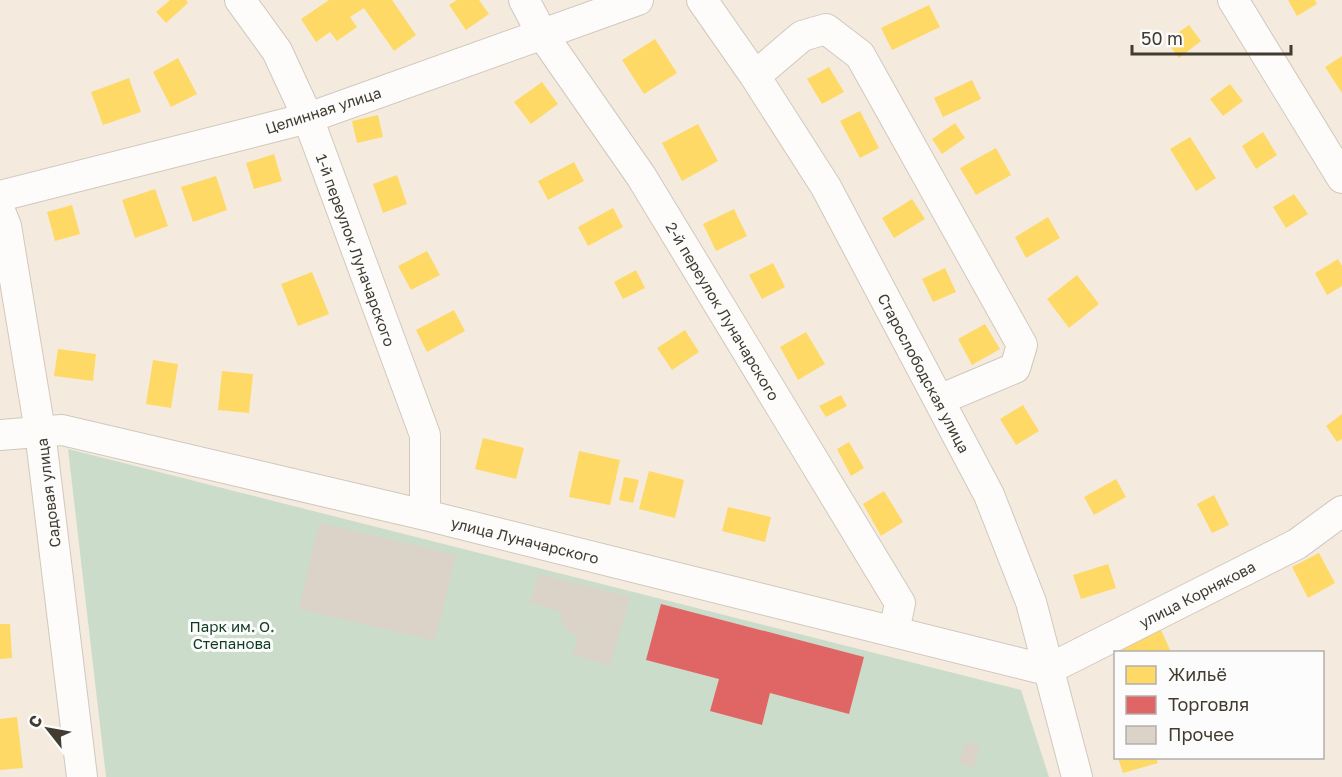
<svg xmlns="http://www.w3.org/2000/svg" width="1342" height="777" viewBox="0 0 1342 777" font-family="'Golos Text',sans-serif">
<rect width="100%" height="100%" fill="#f4ebde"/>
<path fill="#ccdcca" d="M 68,449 L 1021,690 L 1049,777 L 106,777 Z"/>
<path fill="#ffd966" d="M 170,0 L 186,0 L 188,3 L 166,23 L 156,12 Z
M 329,0 L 392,0 L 416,35 L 394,51 L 364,8 L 350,17 L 357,27 L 337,41 L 330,32 L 316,42 L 301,19 Z
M 457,0 L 479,0 L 489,14 L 466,30 L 449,5 Z
M 1288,0 L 1315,0 L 1317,4 L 1297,16 Z
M 929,5 L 940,27 L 892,50 L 881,28 Z
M 1189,25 L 1201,41 L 1179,58 L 1166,41 Z
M 655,39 L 677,73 L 644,94 L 622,60 Z
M 1342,56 L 1342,93 L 1325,67 Z
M 178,58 L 197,94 L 171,107 L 153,72 Z
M 829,67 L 844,92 L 822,104 L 807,79 Z
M 129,78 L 141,112 L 103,125 L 91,92 Z
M 972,80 L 981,99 L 943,117 L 934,98 Z
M 542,82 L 558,104 L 531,124 L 514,102 Z
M 1230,84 L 1243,101 L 1223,116 L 1210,99 Z
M 860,111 L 879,148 L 860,158 L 840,121 Z
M 378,115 L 383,137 L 357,143 L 352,121 Z
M 955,123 L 965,138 L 942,154 L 932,139 Z
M 698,124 L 718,161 L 682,181 L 662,143 Z
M 1263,132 L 1277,155 L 1256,169 L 1242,146 Z
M 1190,137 L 1216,178 L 1196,191 L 1170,149 Z
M 996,148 L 1011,175 L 976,195 L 960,168 Z
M 274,154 L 282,181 L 254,189 L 246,163 Z
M 574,162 L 584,181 L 548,200 L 538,181 Z
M 397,175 L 407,204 L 383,213 L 373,184 Z
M 216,176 L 227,210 L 193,222 L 181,187 Z
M 155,189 L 168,226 L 135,238 L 122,200 Z
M 1294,194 L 1308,214 L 1286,228 L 1273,207 Z
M 912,199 L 925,219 L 894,238 L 882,218 Z
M 72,205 L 80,234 L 55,241 L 47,212 Z
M 613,208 L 623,227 L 588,246 L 578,227 Z
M 734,209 L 747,236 L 716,251 L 703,224 Z
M 1048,217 L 1060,238 L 1026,258 L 1015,237 Z
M 427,251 L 440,275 L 411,290 L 398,266 Z
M 1338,259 L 1342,266 L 1342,286 L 1327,295 L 1315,273 Z
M 773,263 L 785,287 L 762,299 L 749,275 Z
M 945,268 L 956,292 L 933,302 L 922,279 Z
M 636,270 L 645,288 L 623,299 L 614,282 Z
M 312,272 L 329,314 L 298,326 L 281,284 Z
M 1077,275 L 1099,304 L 1069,328 L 1047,299 Z
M 454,310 L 465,331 L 427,352 L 416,330 Z
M 985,324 L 1000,349 L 972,365 L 958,339 Z
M 685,330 L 699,352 L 672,370 L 657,348 Z
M 806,332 L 825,364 L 798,380 L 780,347 Z
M 58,349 L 96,354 L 93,381 L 54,376 Z
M 153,360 L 178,364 L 171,408 L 146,404 Z
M 222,371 L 253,374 L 249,413 L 218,410 Z
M 841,395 L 847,406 L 826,417 L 819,406 Z
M 1023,405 L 1039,431 L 1016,445 L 1000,419 Z
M 1342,414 L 1342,439 L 1337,442 L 1326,426 Z
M 483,438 L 524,448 L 516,479 L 475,469 Z
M 849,442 L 864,468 L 851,476 L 837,449 Z
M 579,451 L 620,460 L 610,505 L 569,497 Z
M 649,471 L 684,480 L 675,518 L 639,509 Z
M 624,477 L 639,480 L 633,503 L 619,500 Z
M 1116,479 L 1126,497 L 1094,515 L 1084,497 Z
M 884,491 L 903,522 L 881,536 L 863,504 Z
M 1214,495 L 1229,525 L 1212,533 L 1197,504 Z
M 728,507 L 771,517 L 765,542 L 722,531 Z
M 1319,553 L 1335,583 L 1308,598 L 1292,567 Z
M 1108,564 L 1116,588 L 1081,599 L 1073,575 Z
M 0,624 L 10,624 L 12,658 L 0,659 Z
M 1161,630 L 1171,652 L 1114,652 L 1113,650 Z
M 17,717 L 23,768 L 0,770 L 0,719 Z
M 1118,758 L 1156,758 L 1158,763 L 1123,773 Z"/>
<path fill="#e06666" d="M 661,604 L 864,657 L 849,714 L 770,693 L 762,725 L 710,711 L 719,679 L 646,660 Z"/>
<path fill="#dbd3c8" d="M 319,523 L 456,555 L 435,641 L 299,609 Z
M 538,574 L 630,597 L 610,666 L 573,655 L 578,636 L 568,631 L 561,621 L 560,611 L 530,603 Z
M 965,742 L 980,745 L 974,767 L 959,763 Z"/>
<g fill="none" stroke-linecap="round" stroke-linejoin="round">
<g stroke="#d0c8bd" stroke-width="32">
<path id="minor" d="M 240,0 L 277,51 L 308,118 L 425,435 L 425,515
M 524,0 L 542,34 L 641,176 L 900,603 L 894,632
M 702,0 L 755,76 L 826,187 L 989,495 L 1031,602 L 1077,777
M 1233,0 L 1342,178
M 755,76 L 802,36 L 826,29 L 860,55 L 1022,345 L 1015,368 L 939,400
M 0,196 L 308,118 L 638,0
M 0,211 L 6,226 L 40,431 L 82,777
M 0,435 L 62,430 L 425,515 L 1047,670 L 1297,544 L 1342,511"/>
</g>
<use href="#minor" stroke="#fdfcfa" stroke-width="30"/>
</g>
<g text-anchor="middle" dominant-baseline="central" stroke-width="6" stroke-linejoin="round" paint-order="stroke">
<g font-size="15" fill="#423b2f" stroke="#fcfcfc">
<text transform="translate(323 110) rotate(-18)">Целинная улица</text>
<text transform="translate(356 250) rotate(70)">1-й переулок Луначарского</text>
<text transform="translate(723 311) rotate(59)">2-й переулок Луначарского</text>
<text transform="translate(924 373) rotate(62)">Старослободская улица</text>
<text transform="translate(48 493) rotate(-97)">Садовая улица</text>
<text transform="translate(525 540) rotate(14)">улица Луначарского</text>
<text transform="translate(1197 594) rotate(-27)">улица Корнякова</text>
</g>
<g font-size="15" fill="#0f3b25" stroke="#fcfcfc">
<text x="232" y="626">Парк им. О.<tspan x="232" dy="17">Степанова</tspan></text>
</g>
</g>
<rect x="1114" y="651" width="210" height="108" fill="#fcfcfc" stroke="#b2afaa" stroke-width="1.5"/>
<rect x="1126" y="666" width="30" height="18" fill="#ffd966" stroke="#b2afaa" stroke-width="1.5"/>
<text x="1168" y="681" font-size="18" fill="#423b2f">Жильё</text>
<rect x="1126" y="696" width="30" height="18" fill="#e06666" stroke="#b2afaa" stroke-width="1.5"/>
<text x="1168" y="711" font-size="18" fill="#423b2f">Торговля</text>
<rect x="1126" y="726" width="30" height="18" fill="#dbd3c8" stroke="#b2afaa" stroke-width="1.5"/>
<text x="1168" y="741" font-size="18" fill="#423b2f">Прочее</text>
<g transform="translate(48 729) rotate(301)" stroke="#fcfcfc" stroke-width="4.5" paint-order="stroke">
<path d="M0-4.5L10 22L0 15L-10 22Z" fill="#423b2f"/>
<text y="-9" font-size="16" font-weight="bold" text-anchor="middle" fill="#423b2f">С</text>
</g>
<path d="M1132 45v9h159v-9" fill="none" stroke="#423b2f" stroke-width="3"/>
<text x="1141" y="45" font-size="18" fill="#423b2f" stroke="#fcfcfc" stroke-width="4.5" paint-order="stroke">50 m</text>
</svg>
